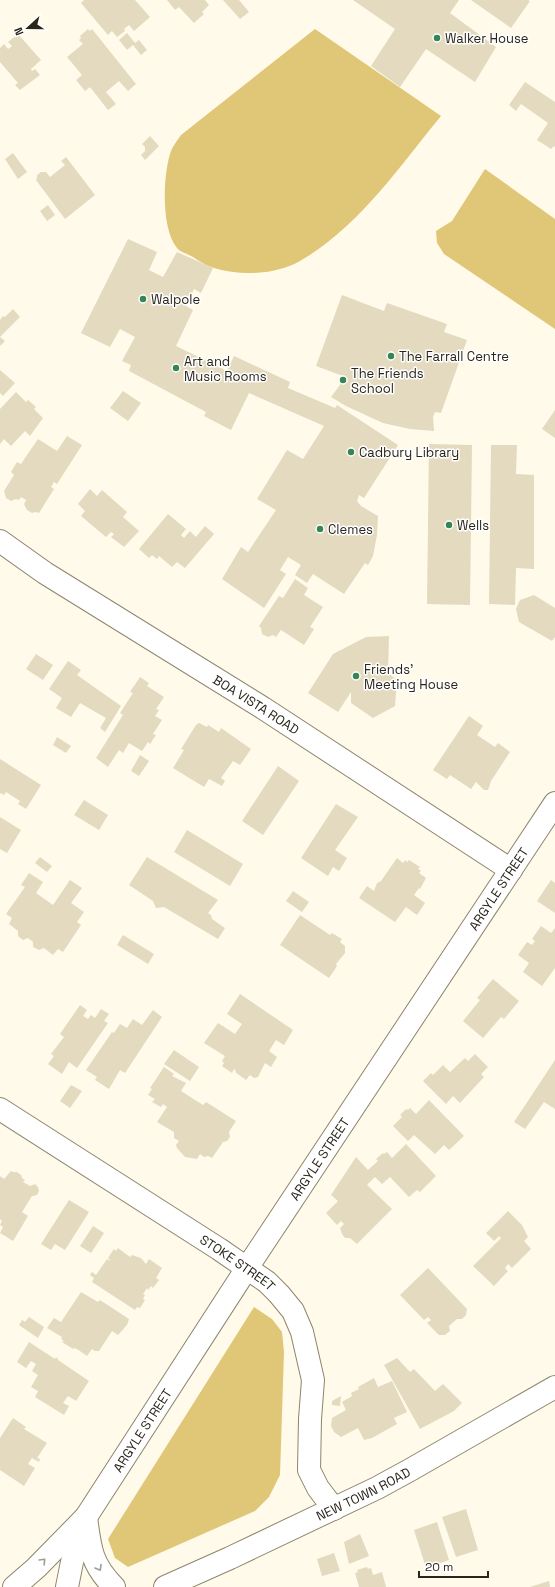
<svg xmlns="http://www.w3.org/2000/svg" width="555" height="1587" viewBox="0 0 555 1587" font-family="'Space Grotesk',sans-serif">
<rect width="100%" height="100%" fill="#fffae9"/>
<path fill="#e0c677" d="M 315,29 L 441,116 C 399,167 359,227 300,261 C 275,275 241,276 214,268 C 207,266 199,261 193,257 C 188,254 180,252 177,248 C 161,229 163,177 170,154 C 172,147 177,141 181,135 Z
M 485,169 L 555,219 L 555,329 L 444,254 L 437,243 L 436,231 L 452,221 Z
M 254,1307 L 272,1319 L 282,1332 L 284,1352 L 280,1475 L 269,1497 L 255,1511 L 128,1567 L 115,1558 L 108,1539 Z"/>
<path fill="#e3dabf" d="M 84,0 L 135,0 L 150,17 L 134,31 L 129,25 L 124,29 L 125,31 L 117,37 L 112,31 L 108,35 L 81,3 Z
M 167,0 L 205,0 L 209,5 L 202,12 L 204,14 L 194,23 L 179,7 L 175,10 Z
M 223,0 L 239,0 L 249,12 L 240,19 Z
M 353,0 L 459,0 L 450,13 L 496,47 L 475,82 L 426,49 L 400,87 L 371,66 L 395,29 Z
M 471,0 L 528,0 L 530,1 L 511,28 Z
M 88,29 L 90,31 L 92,29 L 136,84 L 128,91 L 119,81 L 106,92 L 116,104 L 108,110 L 90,87 L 85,91 L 76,80 L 82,75 L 67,57 L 83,44 L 79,40 L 81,38 L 80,36 Z
M 127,33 L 135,43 L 139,40 L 147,50 L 141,55 L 133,45 L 127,50 L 119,40 Z
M 18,34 L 41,60 L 31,69 L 32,71 L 35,69 L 40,75 L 20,90 L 15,85 L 18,83 L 0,62 L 0,48 L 4,44 L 8,49 L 12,46 L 8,42 Z
M 525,82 L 555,102 L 555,147 L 554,146 L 551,149 L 537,140 L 548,123 L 521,104 L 516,111 L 509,105 Z
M 150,136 L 159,146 L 145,160 L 141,155 L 145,151 L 145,147 L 142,144 Z
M 13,153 L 27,172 L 18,179 L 5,159 Z
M 66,157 L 95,195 L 65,219 L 36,180 L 37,178 L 37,175 L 41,172 L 46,172 L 50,177 L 65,165 L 61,161 Z
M 48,205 L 55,215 L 47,221 L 40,211 Z
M 128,239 L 157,252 L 149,270 L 163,277 L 177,252 L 213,268 L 201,293 L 194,289 L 186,306 L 193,310 L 176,346 L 227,371 L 234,356 L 290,382 L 288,388 L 335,408 L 337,405 L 398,445 L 364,498 L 359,495 L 357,501 L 361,506 L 378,516 L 377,535 L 373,556 L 368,565 L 365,563 L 344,594 L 313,574 L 307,583 L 295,575 L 301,565 L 288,557 L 280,570 L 286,574 L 264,608 L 222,579 L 241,547 L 248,552 L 276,510 L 257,499 L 287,450 L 303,459 L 324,426 L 249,393 L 231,430 L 204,416 L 206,412 L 129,371 L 131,365 L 122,361 L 135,337 L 120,329 L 110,347 L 81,333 Z
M 342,295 L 384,311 L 387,303 L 447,324 L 444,332 L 467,340 L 441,413 L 435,412 L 433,417 L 434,431 L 410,429 L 383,423 L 346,406 L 331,397 L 340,385 L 343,376 L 316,366 Z
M 13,309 L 20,317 L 0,337 L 5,341 L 0,346 L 0,320 L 3,316 L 5,317 Z
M 0,370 L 15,383 L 3,396 L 0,393 Z
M 123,391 L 141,403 L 128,421 L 110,408 Z
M 16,392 L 26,402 L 28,400 L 36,407 L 34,409 L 43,418 L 30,436 L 25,431 L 11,446 L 4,439 L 0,444 L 0,409 Z
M 555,410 L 555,438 L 542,429 Z
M 67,436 L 82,445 L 57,484 L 54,482 L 51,487 L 54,489 L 39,513 L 36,512 L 32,513 L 27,510 L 24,504 L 26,500 L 21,497 L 19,500 L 16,499 L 11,501 L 6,498 L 4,491 L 14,475 L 11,472 L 17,462 L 21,464 L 38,439 L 57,451 Z
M 429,444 L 472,445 L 470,605 L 427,604 Z
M 491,445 L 517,445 L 516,474 L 534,475 L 534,569 L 516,568 L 515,605 L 489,604 Z
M 90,489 L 97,496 L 102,490 L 127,512 L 123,517 L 139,531 L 124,547 L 111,537 L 114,534 L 111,532 L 106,537 L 81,516 L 85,511 L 78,504 Z
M 168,514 L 186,529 L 181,535 L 184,538 L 190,531 L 196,537 L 205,526 L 214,534 L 185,568 L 177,562 L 172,567 L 159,556 L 157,559 L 152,555 L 149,558 L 139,549 Z
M 295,579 L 308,588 L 304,595 L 323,607 L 310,627 L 314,629 L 304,645 L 281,630 L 276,637 L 273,635 L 268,637 L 262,634 L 261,628 L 259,626 L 279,596 L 283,598 Z
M 534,595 L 555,608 L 555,637 L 552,641 L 519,622 L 516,609 L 520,600 Z
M 389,636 L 388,673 L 397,680 L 395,706 L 373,718 L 351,703 L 351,692 L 338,712 L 308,693 L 333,654 L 366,637 Z
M 36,654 L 53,665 L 43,680 L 26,669 Z
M 68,661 L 81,670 L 77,675 L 121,706 L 105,732 L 100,728 L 106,718 L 80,703 L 71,717 L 56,708 L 62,698 L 49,689 Z
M 140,677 L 149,683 L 147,686 L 164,697 L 156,709 L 159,710 L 155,716 L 162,720 L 153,734 L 156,735 L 150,744 L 148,742 L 142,751 L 129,743 L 123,753 L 119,750 L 108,767 L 96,758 L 123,715 L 120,713 L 133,693 L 130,692 Z
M 469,716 L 483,726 L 477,735 L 495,747 L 498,743 L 510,752 L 491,781 L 488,790 L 484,790 L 476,782 L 471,789 L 450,775 L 447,779 L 433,770 Z
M 199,723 L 207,727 L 208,725 L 219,732 L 221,728 L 251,749 L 240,765 L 233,761 L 221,778 L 225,781 L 222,786 L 209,779 L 204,787 L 173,768 L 184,750 L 181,749 L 196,725 Z
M 57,737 L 71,746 L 66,753 L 53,745 Z
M 140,755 L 149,761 L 139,776 L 131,771 Z
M 0,759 L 41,785 L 26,809 L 18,804 L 20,801 L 6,792 L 4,795 L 0,793 Z
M 278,766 L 299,781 L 263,835 L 242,821 Z
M 84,800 L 108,815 L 99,830 L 74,815 Z
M 336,804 L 358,817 L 335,850 L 347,858 L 339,871 L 333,867 L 328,876 L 301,858 Z
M 0,817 L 21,830 L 7,853 L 0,849 Z
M 187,830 L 243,864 L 230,886 L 174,852 Z
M 40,857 L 52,866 L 47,872 L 35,863 Z
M 147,857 L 218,900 L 208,913 L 211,915 L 212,919 L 225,928 L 218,939 L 164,907 L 156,908 L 153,901 L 129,885 Z
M 397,858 L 403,863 L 405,860 L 407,862 L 409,860 L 420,867 L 418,869 L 421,871 L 419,873 L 426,878 L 420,889 L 419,888 L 414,895 L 425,903 L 417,915 L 406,907 L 395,922 L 359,898 L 367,886 L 374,891 L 377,883 L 381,881 Z
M 29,873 L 43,882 L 36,893 L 53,905 L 70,880 L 82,888 L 71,903 L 84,912 L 77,922 L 81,925 L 63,952 L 58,949 L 53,955 L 44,948 L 39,950 L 33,947 L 33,942 L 28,938 L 23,940 L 18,936 L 18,931 L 9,924 L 12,918 L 6,914 L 25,887 L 21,885 Z
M 551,880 L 555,883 L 555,913 L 537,901 Z
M 293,891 L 309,902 L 302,912 L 286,901 Z
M 300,915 L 330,935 L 332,933 L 342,939 L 340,942 L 345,946 L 345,953 L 336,964 L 337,966 L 329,978 L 280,945 Z
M 541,926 L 551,933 L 555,928 L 555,968 L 542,986 L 523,972 L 529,963 L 518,955 L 527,942 L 532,945 L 535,941 L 532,939 Z
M 123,935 L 154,954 L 148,964 L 117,945 Z
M 493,979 L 519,1001 L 504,1019 L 501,1017 L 483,1038 L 463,1021 L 480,1000 L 477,998 Z
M 240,994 L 293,1030 L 284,1045 L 276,1040 L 269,1051 L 277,1057 L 271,1067 L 265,1063 L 258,1077 L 254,1078 L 250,1075 L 246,1080 L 235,1072 L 236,1071 L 234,1069 L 232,1073 L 222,1066 L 224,1063 L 222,1061 L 225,1056 L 204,1043 L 218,1023 L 235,1034 L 242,1024 L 227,1014 Z
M 80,1005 L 87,1010 L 83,1016 L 88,1019 L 91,1015 L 95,1018 L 101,1009 L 109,1014 L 104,1021 L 108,1023 L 77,1068 L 69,1062 L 62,1074 L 48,1064 L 54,1056 L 51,1054 L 64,1037 L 60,1034 Z
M 153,1010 L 162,1017 L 125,1073 L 120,1070 L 109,1089 L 95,1080 L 97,1077 L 86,1070 L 112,1032 L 114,1033 L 120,1024 L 127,1028 L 133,1019 L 142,1025 Z
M 174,1050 L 199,1067 L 190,1081 L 164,1064 Z
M 475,1054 L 488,1067 L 481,1074 L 484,1077 L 460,1103 L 453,1096 L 446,1104 L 423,1081 L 431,1073 L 433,1075 L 443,1065 L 450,1072 L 465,1058 L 468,1061 Z
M 555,1060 L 555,1109 L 544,1102 L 525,1129 L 514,1122 Z
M 164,1067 L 174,1074 L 172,1076 L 186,1083 L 181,1091 L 203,1105 L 206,1102 L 236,1121 L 229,1132 L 230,1137 L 227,1141 L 223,1142 L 212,1158 L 208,1156 L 204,1157 L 200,1154 L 197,1159 L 185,1157 L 177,1148 L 176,1145 L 179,1141 L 174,1138 L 174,1132 L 157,1122 L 167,1107 L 163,1104 L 161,1107 L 152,1102 L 155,1099 L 148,1095 L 152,1089 L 150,1088 Z
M 71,1085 L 82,1091 L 70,1108 L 60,1101 Z
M 429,1100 L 464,1136 L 449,1150 L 444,1145 L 435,1154 L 414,1135 L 408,1141 L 393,1126 L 402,1117 L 400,1115 L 406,1109 L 408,1110 L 410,1108 L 416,1114 Z
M 406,1144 L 436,1176 L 420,1192 L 417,1190 L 409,1197 L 390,1177 L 382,1184 L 375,1177 L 367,1185 L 392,1209 L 357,1244 L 350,1238 L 345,1238 L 342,1234 L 340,1228 L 344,1224 L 341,1221 L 337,1225 L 326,1213 L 338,1201 L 331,1195 L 356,1157 L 368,1170 L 378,1161 L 376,1159 L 383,1153 L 384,1154 L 387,1152 L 392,1158 Z
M 11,1171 L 13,1172 L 17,1172 L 21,1175 L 22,1178 L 25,1180 L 23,1182 L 30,1186 L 35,1184 L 38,1187 L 39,1191 L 37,1195 L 32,1196 L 22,1212 L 28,1216 L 13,1241 L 0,1233 L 3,1227 L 0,1225 L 2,1221 L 0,1219 L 0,1176 L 4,1179 Z
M 69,1200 L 89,1212 L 65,1250 L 55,1244 L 51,1250 L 41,1244 Z
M 508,1211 L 522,1225 L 528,1237 L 524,1241 L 531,1249 L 512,1268 L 508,1264 L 505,1268 L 508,1271 L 494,1286 L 473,1266 L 501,1238 L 499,1236 L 494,1241 L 486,1233 Z
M 93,1226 L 104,1233 L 91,1253 L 80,1246 Z
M 118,1248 L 130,1257 L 132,1255 L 141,1258 L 146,1264 L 149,1259 L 162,1268 L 156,1278 L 159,1280 L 153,1288 L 151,1286 L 148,1290 L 147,1288 L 143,1294 L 145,1295 L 143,1299 L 145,1300 L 140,1308 L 137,1307 L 135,1310 L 92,1282 L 94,1278 L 90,1275 L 92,1272 L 96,1275 L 107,1259 L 110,1261 L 110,1260 L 108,1258 L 114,1249 L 116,1251 Z
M 428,1268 L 467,1309 L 466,1315 L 462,1319 L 457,1319 L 449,1326 L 450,1331 L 445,1335 L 439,1335 L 427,1323 L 431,1320 L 428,1317 L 424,1320 L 400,1295 Z
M 81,1292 L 98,1302 L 100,1300 L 129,1319 L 127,1325 L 118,1335 L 112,1331 L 99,1351 L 95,1351 L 92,1349 L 87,1356 L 77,1349 L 74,1348 L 73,1349 L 62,1342 L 64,1341 L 61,1339 L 62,1337 L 47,1328 L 54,1318 L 61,1322 Z
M 29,1317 L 44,1327 L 38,1338 L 19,1325 L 22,1320 L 25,1322 Z
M 29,1342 L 55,1359 L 56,1357 L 58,1359 L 58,1360 L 89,1381 L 76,1401 L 68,1396 L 63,1403 L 69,1406 L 64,1415 L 35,1397 L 38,1391 L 31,1387 L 38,1375 L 32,1371 L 36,1364 L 31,1361 L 26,1368 L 17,1362 Z
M 397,1358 L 410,1372 L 414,1369 L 435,1391 L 443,1384 L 462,1403 L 454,1411 L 420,1429 L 384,1365 Z
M 374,1378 L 378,1387 L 392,1381 L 407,1412 L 394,1418 L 397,1424 L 372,1438 L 364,1440 L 358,1428 L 341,1437 L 334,1432 L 331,1426 L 332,1418 L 346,1410 L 342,1402 L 352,1396 L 351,1393 L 359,1389 L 358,1387 Z
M 341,1396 L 340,1406 L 332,1405 L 332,1401 Z
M 13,1418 L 26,1427 L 24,1429 L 47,1443 L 37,1458 L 40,1459 L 39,1462 L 32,1458 L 28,1464 L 35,1468 L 24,1486 L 0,1470 L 0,1438 Z
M 466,1509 L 478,1550 L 456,1557 L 442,1517 Z
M 437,1522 L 449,1560 L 426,1568 L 414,1530 Z
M 360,1534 L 369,1556 L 349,1564 L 344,1542 Z
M 334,1553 L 340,1571 L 322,1576 L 317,1559 Z
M 367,1567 L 368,1569 L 371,1568 L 373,1575 L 382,1572 L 386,1587 L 359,1587 L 355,1573 L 358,1572 L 357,1570 Z
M 549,1581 L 550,1587 L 530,1587 Z"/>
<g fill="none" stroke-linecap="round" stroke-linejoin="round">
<g stroke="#8d856c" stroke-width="24">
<g id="street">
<path id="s1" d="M 0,541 L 45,573 L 263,708 L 511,870"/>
</g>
</g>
<g stroke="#8d856c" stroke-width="24">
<g id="secondary">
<path id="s2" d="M 0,1109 L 219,1249 L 267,1282 L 279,1294 L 293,1311 L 302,1332 L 313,1380 L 310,1419 L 309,1470 L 318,1488 L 334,1509"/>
<path d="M 86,1517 C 90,1548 91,1564 114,1587"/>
<path id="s3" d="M 14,1587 L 36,1568 L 86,1517 L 247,1268 L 555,803"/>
<path d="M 67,1587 L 72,1562 L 84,1524"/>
<path id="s4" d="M 165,1587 L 230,1558 L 377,1488 L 410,1470 L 555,1387"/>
</g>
</g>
<use href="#street" stroke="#fff" stroke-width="22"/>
<use href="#secondary" stroke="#fff" stroke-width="22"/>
</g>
<defs><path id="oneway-chevron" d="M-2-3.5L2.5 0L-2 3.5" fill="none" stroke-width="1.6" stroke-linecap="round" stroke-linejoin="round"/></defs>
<g stroke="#9f9d98">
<use href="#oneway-chevron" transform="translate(43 1561) rotate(-46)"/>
<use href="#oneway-chevron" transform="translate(99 1568) rotate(60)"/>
</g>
<g fill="#378555" stroke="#fff" stroke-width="1.5">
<circle cx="437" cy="38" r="4"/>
<circle cx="143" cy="299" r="4"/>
<circle cx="391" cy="356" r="4"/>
<circle cx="176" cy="368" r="4"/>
<circle cx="343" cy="380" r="4"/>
<circle cx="351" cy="452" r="4"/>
<circle cx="449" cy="525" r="4"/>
<circle cx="320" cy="529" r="4"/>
<circle cx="356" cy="676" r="4"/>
</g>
<g text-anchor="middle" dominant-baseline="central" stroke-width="3" stroke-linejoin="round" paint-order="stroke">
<g font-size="13" fill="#29251b" stroke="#fff" text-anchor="start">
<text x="445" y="38">Walker House</text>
<text x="151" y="299">Walpole</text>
<text x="399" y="356">The Farrall Centre</text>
<text x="184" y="361">Art and<tspan x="184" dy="15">Music Rooms</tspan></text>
<text x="351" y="373">The Friends<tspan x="351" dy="15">School</tspan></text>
<text x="359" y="452">Cadbury Library</text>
<text x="457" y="525">Wells</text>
<text x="328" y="529">Clemes</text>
<text x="364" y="669">Friends'<tspan x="364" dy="15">Meeting House</tspan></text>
</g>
<g font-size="13" fill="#29251b" stroke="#fff">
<text stroke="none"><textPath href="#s1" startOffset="304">BOA VISTA ROAD</textPath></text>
<text stroke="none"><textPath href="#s3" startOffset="852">ARGYLE STREET</textPath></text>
<text stroke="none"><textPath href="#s3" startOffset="528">ARGYLE STREET</textPath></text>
<text stroke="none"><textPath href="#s2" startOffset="283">STOKE STREET</textPath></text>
<text stroke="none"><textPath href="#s3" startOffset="204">ARGYLE STREET</textPath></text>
<text stroke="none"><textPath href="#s4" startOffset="219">NEW TOWN ROAD</textPath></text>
</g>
</g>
<g transform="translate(28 28) rotate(249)" stroke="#ffffff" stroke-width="3" paint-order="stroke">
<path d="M0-3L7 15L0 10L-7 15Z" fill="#29251b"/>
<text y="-6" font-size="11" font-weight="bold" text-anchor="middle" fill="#29251b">N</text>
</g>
<path d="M419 1571v6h69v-6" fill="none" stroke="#29251b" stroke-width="2"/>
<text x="425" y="1571" font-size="12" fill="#29251b" stroke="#ffffff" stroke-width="3" paint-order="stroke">20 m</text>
</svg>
